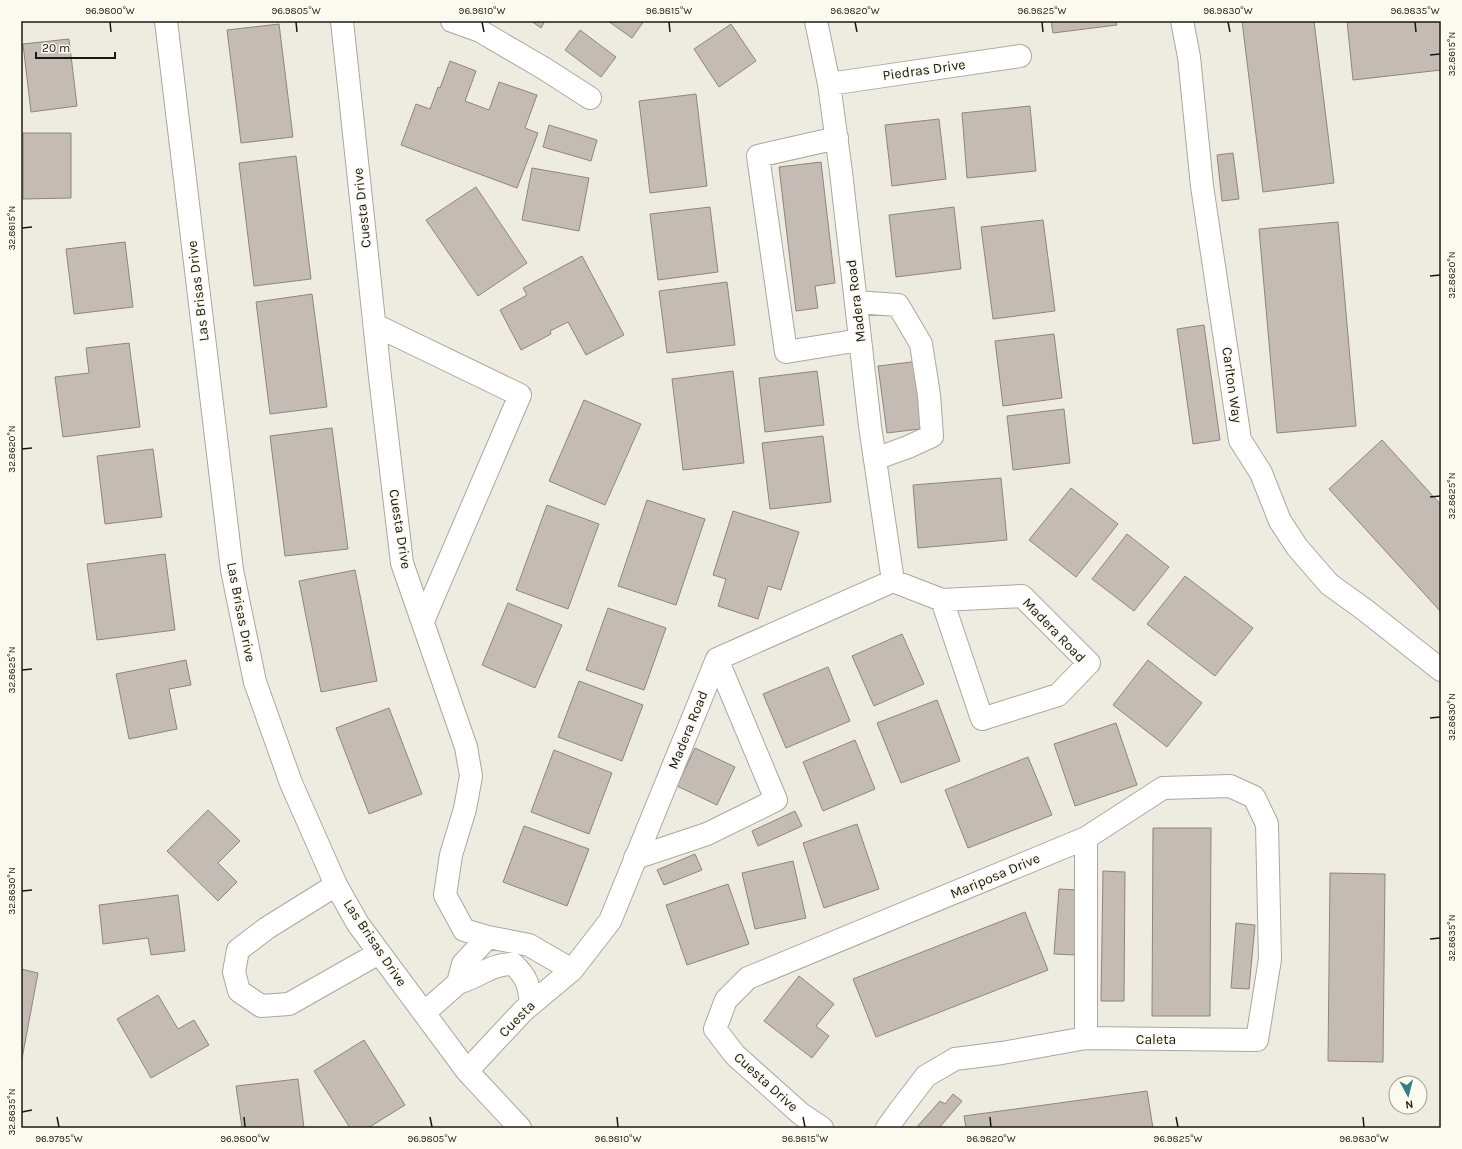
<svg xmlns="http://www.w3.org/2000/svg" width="1462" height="1149" viewBox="0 0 1462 1149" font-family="Karla,sans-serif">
<rect width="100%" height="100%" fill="#eeece1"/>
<path fill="#c5bbb5" stroke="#8e857f" d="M 531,21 L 545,21 L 541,28 Z
M 608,21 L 644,21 L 632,38 Z
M 1051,21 L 1116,21 L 1117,25 L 1053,33 Z
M 1242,21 L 1314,21 L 1334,183 L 1263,192 Z
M 1347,21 L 1441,21 L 1441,70 L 1353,80 Z
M 279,24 L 293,137 L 241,143 L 227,30 Z
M 731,24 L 756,61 L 719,87 L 694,49 Z
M 580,30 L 616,57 L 601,77 L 565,50 Z
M 69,39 L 77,106 L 31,112 L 23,44 Z
M 450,61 L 476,71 L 465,101 L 489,110 L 499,82 L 537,95 L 525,128 L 538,133 L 517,188 L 401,145 L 416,104 L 430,109 L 438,87 L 440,88 Z
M 696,94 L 707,186 L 650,193 L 639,101 Z
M 1030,106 L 1036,171 L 967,178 L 962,113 Z
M 939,119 L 946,179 L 892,186 L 885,125 Z
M 549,125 L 597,140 L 591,161 L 543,147 Z
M 23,133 L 71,133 L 71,198 L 23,199 Z
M 1233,153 L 1239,199 L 1222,201 L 1217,155 Z
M 296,156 L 311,279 L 254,286 L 239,163 Z
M 821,162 L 835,283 L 815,286 L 818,308 L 796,311 L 779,167 Z
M 532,168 L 589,178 L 579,231 L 522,220 Z
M 476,187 L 527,263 L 478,296 L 426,220 Z
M 710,207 L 718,272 L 658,280 L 650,214 Z
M 954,207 L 961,269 L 896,277 L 889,215 Z
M 1043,220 L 1055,311 L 993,319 L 981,227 Z
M 1338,222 L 1356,426 L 1277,433 L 1259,229 Z
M 125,242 L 133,307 L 74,314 L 66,249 Z
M 582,256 L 624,335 L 586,355 L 568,322 L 550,331 L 551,334 L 521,350 L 500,310 L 527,295 L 523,288 Z
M 727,282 L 735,345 L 667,353 L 659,291 Z
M 312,294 L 327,407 L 270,414 L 256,302 Z
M 1204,325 L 1220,440 L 1193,444 L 1177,329 Z
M 1054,334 L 1062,398 L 1003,406 L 995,341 Z
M 129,343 L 140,427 L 63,437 L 55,377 L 89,373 L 86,348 Z
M 920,361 L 928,428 L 887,433 L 878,366 Z
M 733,371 L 744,463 L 683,470 L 672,379 Z
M 817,371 L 824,425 L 765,432 L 759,378 Z
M 584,400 L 641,424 L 605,505 L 549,481 Z
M 1064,409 L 1070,463 L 1013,470 L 1007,416 Z
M 332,428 L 348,549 L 285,556 L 270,436 Z
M 823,436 L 831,502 L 770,509 L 762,443 Z
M 1382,440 L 1441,505 L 1441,612 L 1329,489 Z
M 153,449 L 162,517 L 105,524 L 97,456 Z
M 1001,478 L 1007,540 L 918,548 L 913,485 Z
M 1071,488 L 1118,524 L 1076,577 L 1029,540 Z
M 647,500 L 705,519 L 676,605 L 618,586 Z
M 547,505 L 599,524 L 568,609 L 516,590 Z
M 733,511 L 799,532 L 781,590 L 768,586 L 758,619 L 718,606 L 726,579 L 713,575 Z
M 1127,534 L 1169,567 L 1134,611 L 1092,579 Z
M 165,554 L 175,630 L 97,640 L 87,564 Z
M 355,570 L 377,681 L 321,692 L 299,581 Z
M 1185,576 L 1253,628 L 1215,676 L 1147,624 Z
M 508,603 L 562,625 L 535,688 L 482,665 Z
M 608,608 L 666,628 L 644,690 L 586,670 Z
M 902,634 L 924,684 L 874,706 L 852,656 Z
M 186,660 L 191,685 L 169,689 L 177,729 L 129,739 L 116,674 Z
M 1148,660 L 1202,703 L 1167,747 L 1113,705 Z
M 828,667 L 850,721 L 786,748 L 763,694 Z
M 579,681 L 643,705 L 622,761 L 558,737 Z
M 937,700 L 960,761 L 901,783 L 877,723 Z
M 389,708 L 422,794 L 369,814 L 336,728 Z
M 1116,723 L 1137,785 L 1075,806 L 1054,744 Z
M 855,740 L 875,789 L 823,811 L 803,762 Z
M 695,748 L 735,767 L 717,805 L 677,786 Z
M 554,750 L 612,773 L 589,834 L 531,812 Z
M 1028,757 L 1052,815 L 968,848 L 945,790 Z
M 208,810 L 240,841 L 218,863 L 237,882 L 218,901 L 167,851 Z
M 795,811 L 802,826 L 758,846 L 752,831 Z
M 857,824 L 879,889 L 824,908 L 803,843 Z
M 524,826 L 589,849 L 567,906 L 503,882 Z
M 1153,828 L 1211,828 L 1210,1016 L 1152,1016 Z
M 695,854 L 702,870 L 664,885 L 657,870 Z
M 793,861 L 806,918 L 755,929 L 742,873 Z
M 1103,871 L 1125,872 L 1124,1001 L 1101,1001 Z
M 1330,873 L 1385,874 L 1383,1062 L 1328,1061 Z
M 728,884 L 749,944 L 687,965 L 666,905 Z
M 1059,889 L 1080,890 L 1075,955 L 1054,954 Z
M 178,895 L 185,951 L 151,955 L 148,938 L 103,944 L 99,905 Z
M 1025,912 L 1048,970 L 876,1037 L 853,979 Z
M 1236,923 L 1255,925 L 1249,989 L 1231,988 Z
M 21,969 L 38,973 L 21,1064 Z
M 799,976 L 834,1004 L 816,1026 L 829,1036 L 812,1058 L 764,1021 Z
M 158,995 L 178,1029 L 194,1020 L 209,1045 L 151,1078 L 117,1019 Z
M 364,1040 L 405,1105 L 368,1128 L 350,1128 L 314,1071 Z
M 298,1079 L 304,1128 L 242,1128 L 236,1086 Z
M 1147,1091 L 1153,1128 L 966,1128 L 964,1116 Z
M 953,1094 L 962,1101 L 939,1128 L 916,1128 L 940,1101 L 945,1104 Z"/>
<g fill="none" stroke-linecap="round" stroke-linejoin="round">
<g stroke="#aaa89e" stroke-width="24">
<path id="minor" d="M 166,21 L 232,570 L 255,682 L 291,783 L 336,885 L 358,924 L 467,1071 L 520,1128
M 342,21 L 380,377 L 402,563 L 466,747 L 471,776 L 465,809 L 451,855 L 445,895 L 464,930 L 488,937 L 529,945 L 572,970
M 452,21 L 480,31 L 545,69 L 590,98
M 816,21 L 829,84 L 841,172 L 870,426 L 893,581
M 1182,21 L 1189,57 L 1202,186 L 1240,440 L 1261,473 L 1280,521 L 1297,547 L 1329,584 L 1365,610 L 1441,670
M 829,84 L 1020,56
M 837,138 L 758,156 L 786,352 L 860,340
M 856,302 L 898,305 L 921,344 L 929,395 L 932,436 L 908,447 L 875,459
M 375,325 L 520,395 L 423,621
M 1022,596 L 1089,663 L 1058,695 L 982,719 L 942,600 Z
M 1086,838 L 1086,1038
M 635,858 L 707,834 L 776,800 L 717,659
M 336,885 L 267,928 L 238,950 L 234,972 L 239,991 L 261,1006 L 289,1004 L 379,953
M 458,983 C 476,978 493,963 513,964 C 527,977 529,985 531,1004
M 424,1013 L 458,983 L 463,964 L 488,937
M 467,1071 L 523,1011 L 572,970 L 610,921 L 717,659 L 893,581 L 942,600
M 822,1128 L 801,1114 L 735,1055 L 715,1029 L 726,1000 L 748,978 L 1086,838 L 1163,788 L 1230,786 L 1254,797 L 1267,824 L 1270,959 L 1257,1040 L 1086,1038 L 1002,1053 L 955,1059 L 926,1076 L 900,1110 L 887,1128"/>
</g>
<use href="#minor" stroke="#fff" stroke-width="22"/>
</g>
<path fill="none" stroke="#191814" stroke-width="1.5" d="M 110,22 L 111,32M 296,22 L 297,32M 482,22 L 484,32M 669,22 L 670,32M 855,22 L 857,32M 1042,22 L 1043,32M 1228,22 L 1230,32M 1415,22 L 1416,32M 1430,55 L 1440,54M 22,228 L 32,227M 1430,276 L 1440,275M 22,449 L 32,448M 1430,497 L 1440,496M 22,670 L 32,669M 1430,718 L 1440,717M 22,891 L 32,890M 1430,939 L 1440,938M 22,1112 L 32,1110M 57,1117 L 59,1127M 244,1117 L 245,1127M 430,1117 L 432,1127M 617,1117 L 618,1127M 803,1117 L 805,1127M 990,1117 L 991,1127M 1176,1117 L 1178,1127M 1363,1117 L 1364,1127"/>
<g text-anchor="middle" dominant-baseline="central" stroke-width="3" stroke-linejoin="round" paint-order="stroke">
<g font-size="14" fill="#191814" stroke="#fcf9ee">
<text transform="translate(924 70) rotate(-8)">Piedras Drive</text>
<text transform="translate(362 208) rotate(-96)">Cuesta Drive</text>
<text transform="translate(198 291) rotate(-97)">Las Brisas Drive</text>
<text transform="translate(856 301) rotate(-97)">Madera Road</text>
<text transform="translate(1232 385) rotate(82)">Carlton Way</text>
<text transform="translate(400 529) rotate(81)">Cuesta Drive</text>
<text transform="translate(241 612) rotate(79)">Las Brisas Drive</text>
<text transform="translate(1054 630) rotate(46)">Madera Road</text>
<text transform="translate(688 730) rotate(-68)">Madera Road</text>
<text transform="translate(995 876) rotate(-23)">Mariposa Drive</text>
<text transform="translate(375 943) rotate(56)">Las Brisas Drive</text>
<text transform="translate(517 1019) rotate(-45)">Cuesta</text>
<text x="1156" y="1039">Caleta</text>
<text transform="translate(766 1082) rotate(42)">Cuesta Drive</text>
</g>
</g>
<rect width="1462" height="1149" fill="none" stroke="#fcf9ee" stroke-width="44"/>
<g transform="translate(1408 1095) rotate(173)"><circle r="19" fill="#fcf9ee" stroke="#a19f97"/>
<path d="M0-3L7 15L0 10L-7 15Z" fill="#367e86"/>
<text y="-6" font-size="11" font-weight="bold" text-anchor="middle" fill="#191814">N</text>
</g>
<path d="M36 52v6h79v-6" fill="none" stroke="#191814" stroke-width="2"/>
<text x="42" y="52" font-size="12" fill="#191814" stroke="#fcf9ee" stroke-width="3" paint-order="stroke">20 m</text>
<rect x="22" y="22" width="1418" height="1105" fill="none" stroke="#191814" stroke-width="1.5"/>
<g font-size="10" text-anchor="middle" fill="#191814">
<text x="110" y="14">96.9800°W</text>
<text x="296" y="14">96.9805°W</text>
<text x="482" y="14">96.9810°W</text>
<text x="669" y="14">96.9815°W</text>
<text x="855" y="14">96.9820°W</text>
<text x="1042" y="14">96.9825°W</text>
<text x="1228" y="14">96.9830°W</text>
<text x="1415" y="14">96.9835°W</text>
<text transform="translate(1451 54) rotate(-90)" y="4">32.8615°N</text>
<text transform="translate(11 228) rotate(-90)" y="4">32.8615°N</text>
<text transform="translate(1451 275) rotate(-90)" y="4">32.8620°N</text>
<text transform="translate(11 449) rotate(-90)" y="4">32.8620°N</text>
<text transform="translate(1451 496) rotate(-90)" y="4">32.8625°N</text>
<text transform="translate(11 670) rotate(-90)" y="4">32.8625°N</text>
<text transform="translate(1451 717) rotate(-90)" y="4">32.8630°N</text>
<text transform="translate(11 891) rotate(-90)" y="4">32.8630°N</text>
<text transform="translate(1451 938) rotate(-90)" y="4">32.8635°N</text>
<text transform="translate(11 1112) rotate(-90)" y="4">32.8635°N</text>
<text x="59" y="1142">96.9795°W</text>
<text x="245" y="1142">96.9800°W</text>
<text x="432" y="1142">96.9805°W</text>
<text x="618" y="1142">96.9810°W</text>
<text x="805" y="1142">96.9815°W</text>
<text x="991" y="1142">96.9820°W</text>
<text x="1178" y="1142">96.9825°W</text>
<text x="1364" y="1142">96.9830°W</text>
</g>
</svg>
